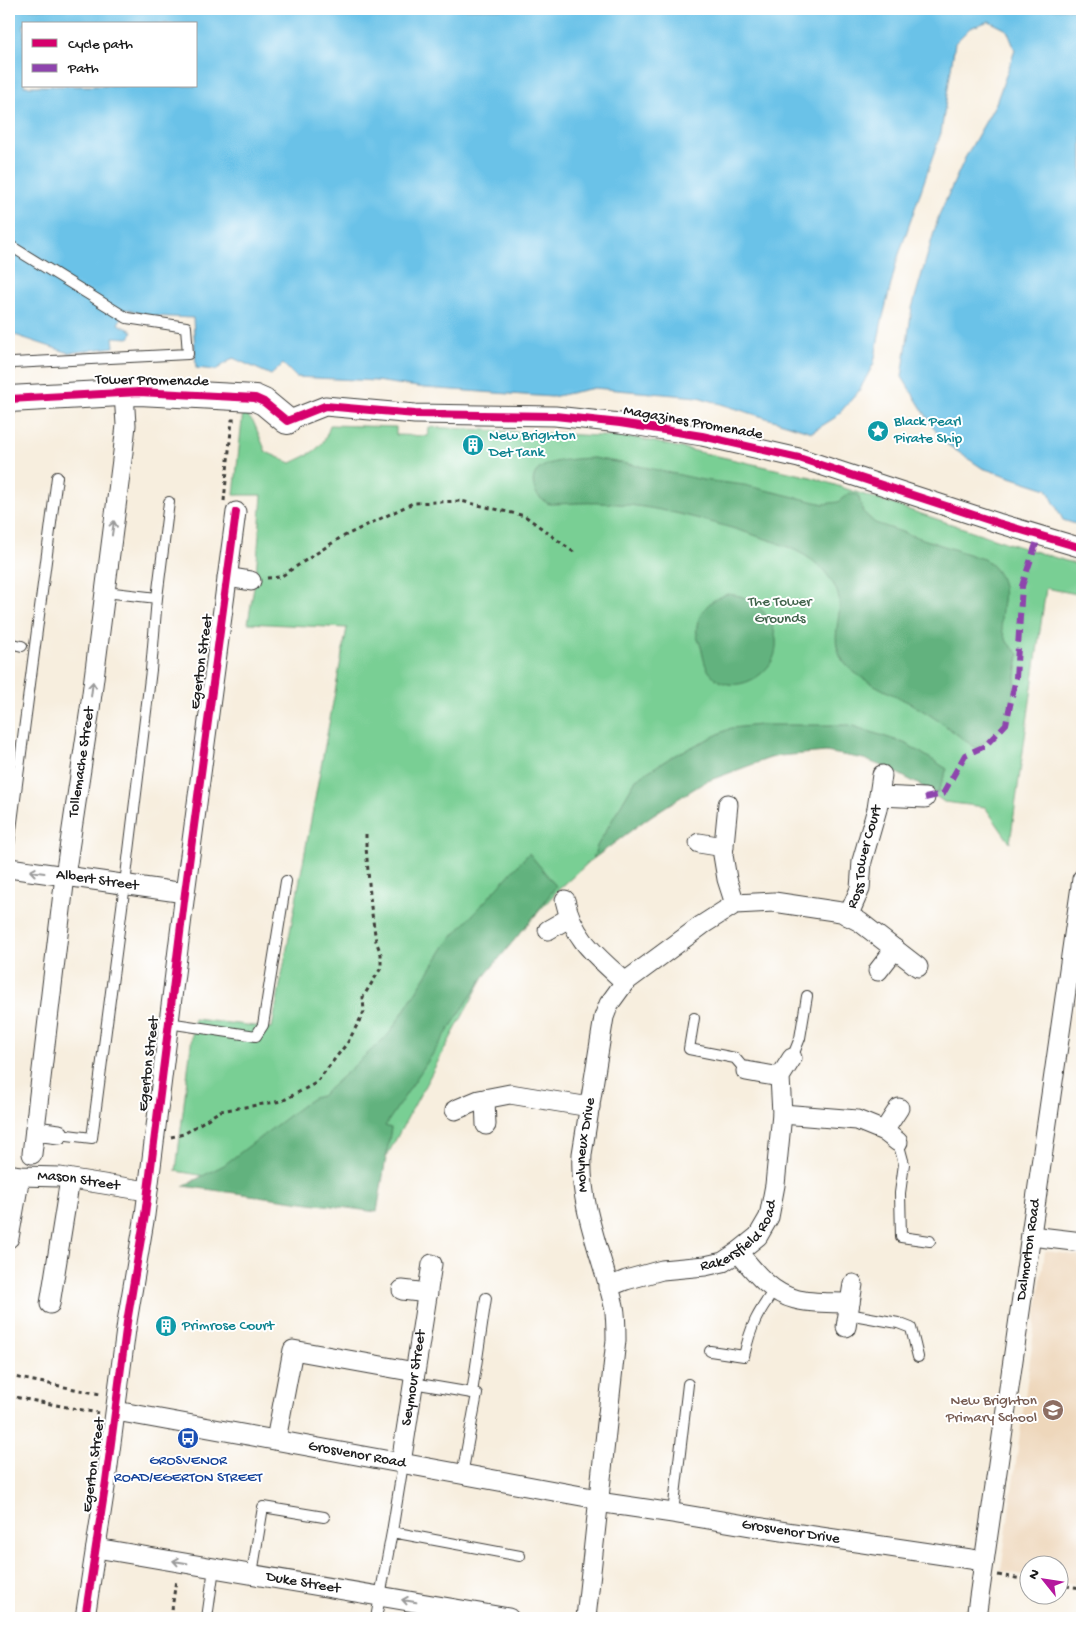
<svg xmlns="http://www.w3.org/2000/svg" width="1091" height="1627" viewBox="0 0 1091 1627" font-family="'Gochi Hand',sans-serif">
<rect width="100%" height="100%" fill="#fff"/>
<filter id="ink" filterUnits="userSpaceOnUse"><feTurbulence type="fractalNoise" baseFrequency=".02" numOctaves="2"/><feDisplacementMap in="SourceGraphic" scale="10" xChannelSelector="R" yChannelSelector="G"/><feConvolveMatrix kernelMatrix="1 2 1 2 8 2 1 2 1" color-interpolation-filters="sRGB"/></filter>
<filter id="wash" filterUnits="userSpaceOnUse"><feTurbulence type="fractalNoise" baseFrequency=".0096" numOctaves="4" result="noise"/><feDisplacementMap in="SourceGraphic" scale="20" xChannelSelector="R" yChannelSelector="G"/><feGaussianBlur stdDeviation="1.12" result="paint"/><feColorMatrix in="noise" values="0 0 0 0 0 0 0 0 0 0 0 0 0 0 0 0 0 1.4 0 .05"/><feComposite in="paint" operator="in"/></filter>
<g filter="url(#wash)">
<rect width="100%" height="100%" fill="#f7eede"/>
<path fill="#eed7bb" d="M 1045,1251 L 1082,1256 L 1082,1585 L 1059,1581 L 1058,1564 L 1028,1564 L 1028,1576 L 1001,1571 Z"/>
<path fill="#79cf94" stroke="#4a7658" d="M 243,411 L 254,423 L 266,452 L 291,463 C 312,453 324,449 330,425 L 396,427 L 396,435 L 428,436 L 429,427 L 637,438 L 811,477 L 1011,544 L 1082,566 L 1082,595 L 1046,588 L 1010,843 L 985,807 L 944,802 L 892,765 L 820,743 L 711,776 L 609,844 L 557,891 L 488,969 L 389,1152 L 364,1203 L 176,1171 L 194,1019 L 272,1028 L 347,628 L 248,623 L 256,574 L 262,495 L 234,495 Z"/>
<path fill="#62b27e" stroke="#3f674d" d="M 593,458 L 639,466 L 703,480 L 744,485 L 824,504 L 838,502 L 849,493 L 858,495 L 863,512 L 875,523 L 986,560 C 1022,590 988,613 1008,643 C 1011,647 1016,651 1019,654 L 1010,720 L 997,733 L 976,748 C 957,735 939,720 920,709 C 898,695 857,681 843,661 C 826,636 848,612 835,587 C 832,581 825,571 819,566 C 801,549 774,542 751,534 C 703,519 653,505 603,503 C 585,502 567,504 549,504 C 542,500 536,496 534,487 C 526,459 575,459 593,458 Z
M 728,594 C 733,595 738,595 743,597 C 765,606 784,634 773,659 C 763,680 730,695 712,675 C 704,667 704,658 701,647 C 700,644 698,640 697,636 C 694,615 709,599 728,594 Z
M 760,725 L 850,725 L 907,744 L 947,769 L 937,794 L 891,770 L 864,759 L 826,752 L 779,756 L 770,758 L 705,782 L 652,815 L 593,859 L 597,846 L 636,779 L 673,756 L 731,728 Z
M 529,853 L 556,886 L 535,915 L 483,978 L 385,1126 L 391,1128 L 377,1212 L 183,1186 L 224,1165 L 304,1104 L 313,1098 L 321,1096 L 389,1034 L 447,943 Z"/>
<path fill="#6bc2e8" stroke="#446f82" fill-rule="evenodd" d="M 9,9 L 1082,9 L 1082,526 L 1063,520 L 1047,489 L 982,468 L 942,441 L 902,377 L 912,308 L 939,215 L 965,158 L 996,103 L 1015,50 L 1007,30 L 989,21 L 970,28 L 955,43 L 941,133 L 897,260 L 881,325 L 874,363 L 859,391 L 836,417 L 812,432 L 698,397 L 594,388 L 552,397 L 425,388 L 376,381 L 296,377 L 283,364 L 271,375 L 233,358 L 216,370 L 196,368 L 193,318 L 150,316 L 126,309 L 118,324 L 133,331 L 129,338 L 113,337 L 114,347 L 69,353 L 9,333 ZM 24,24 L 196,24 L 196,86 L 24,86 Z"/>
</g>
<g filter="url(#ink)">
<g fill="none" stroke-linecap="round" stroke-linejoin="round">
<g stroke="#3d3c39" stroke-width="12">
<path id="lane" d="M 9,245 L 127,318 L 186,327 L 188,354 L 13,363 L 9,367
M 105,592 L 157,598
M 9,643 L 22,646
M 9,845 L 57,477
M 694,1018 L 689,1049 L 735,1058 L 746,1071
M 168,1023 L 256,1036 L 263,1025 L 286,881
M 792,1058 L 800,1038 L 807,996
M 59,1134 L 92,1138 L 125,884 L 151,670 L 157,598 L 169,502
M 898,1142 L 904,1164 L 900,1193 L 901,1237 L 930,1241
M 848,1314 L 898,1323 L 911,1328 L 918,1357
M 710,1351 L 744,1356 C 751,1325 757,1314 775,1289
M 413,1383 L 472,1393
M 462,1475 L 477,1394 L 472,1393 L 486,1298
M 673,1513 L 688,1384
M 392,1532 L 403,1464
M 252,1574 L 263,1507 L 324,1517
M 207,1618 L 214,1568
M 376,1618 L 392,1532 L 520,1556"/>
</g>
<g stroke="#3d3c39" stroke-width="21">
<g id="street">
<path d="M 287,421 L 325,406 L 415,414 L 555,416 L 620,423 L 702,436 L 799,458 L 998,523 L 1082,548"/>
<path d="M 227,577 L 251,581"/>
<path d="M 879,796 L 925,798"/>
<path d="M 728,804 L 723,855 L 727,879 L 735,904"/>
<path d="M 699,843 L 724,847"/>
<path id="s1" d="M 9,868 L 185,893"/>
<path d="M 565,900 C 573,939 597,956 625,982"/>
<path id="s2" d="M 848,916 L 860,889 L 862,861 L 877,809 L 882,775"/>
<path d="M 548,930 L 569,918"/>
<path d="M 878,971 L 895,949"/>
<path d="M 746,1071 L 780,1077"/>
<path d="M 485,1099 L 486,1125"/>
<path d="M 455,1110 L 479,1100 L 510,1094 L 590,1107"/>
<path d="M 782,1114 L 857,1120 L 884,1131 L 898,1142"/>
<path d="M 35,1131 L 59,1134"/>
<path d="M 884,1131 L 899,1108"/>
<path id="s3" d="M 32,1154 L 65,876 L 90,709 L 123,452 L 126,425 L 124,393"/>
<path id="s4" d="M 9,1174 L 20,1176 L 60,1177 L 147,1191"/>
<path d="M 1031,1236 L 1082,1242"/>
<path d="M 9,1238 L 20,1176"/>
<path d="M 738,1252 C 754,1271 770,1293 795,1299 C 812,1304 832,1302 850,1303"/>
<path id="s5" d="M 608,1287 L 626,1280 L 662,1270 L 705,1266 L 723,1262 L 738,1252 L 758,1236 L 769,1217 L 775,1185 L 782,1114 L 780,1077 L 792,1058"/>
<path d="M 402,1290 L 428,1293"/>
<path d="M 50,1304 L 70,1179"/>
<path d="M 846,1327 L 853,1284"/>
<path id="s6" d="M 116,1411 L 598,1499"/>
<path d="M 276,1440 L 293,1350 L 415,1372"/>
<path id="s7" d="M 401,1463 L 432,1264"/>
<path id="s8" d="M 598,1502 L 673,1513 L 781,1531 L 984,1561"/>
<path id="s9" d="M 96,1548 L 509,1618"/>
<path d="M 85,1618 L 106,1481 L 127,1322 L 145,1215 L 185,893 L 236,512"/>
<path id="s10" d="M 586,1618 L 616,1340 C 616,1329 616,1316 614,1306 C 602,1255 579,1207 582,1154 L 604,1017 L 609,1004 L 625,982 L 702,925 L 735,904 L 774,902 L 841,912 L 860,922 L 918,967"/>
<path id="s11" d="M 976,1618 L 1082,879"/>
</g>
</g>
<g stroke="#3d3c39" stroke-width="28">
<path id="secondary" d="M 9,399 L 139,392 L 255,398 L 264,402 L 287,421"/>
</g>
<path stroke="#3d3c39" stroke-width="3" stroke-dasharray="4 4" stroke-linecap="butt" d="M 224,501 L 232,420 L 235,420
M 267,578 L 280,577 L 340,538 L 413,503 L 461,501 L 525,516 L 575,553
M 171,1137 L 184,1134 L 220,1111 L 282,1101 L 316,1083 L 348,1042 L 364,1012 L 363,997 L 381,968 L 381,954 L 376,941 L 371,907 L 366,847 L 366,830
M 9,1376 L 100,1394
M 9,1396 L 98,1413
M 998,1575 L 1028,1580
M 1058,1585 L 1082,1588
M 171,1618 L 176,1579"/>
<use href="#lane" stroke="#fff" stroke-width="10"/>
<use href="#street" stroke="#fff" stroke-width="19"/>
<use href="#secondary" stroke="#fff" stroke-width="26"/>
<path stroke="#8e44ad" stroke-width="6" stroke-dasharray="12 6" stroke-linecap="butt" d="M 925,798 L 943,794 L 965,755 L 985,746 L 1006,724 L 1016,678 L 1022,586 L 1039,535"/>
<g stroke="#fff" stroke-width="11">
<path id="cycleway" d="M 9,399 L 139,392 L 255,398 L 264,402 L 287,421 L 325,406 L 415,414 L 555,416 L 620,423 L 702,436 L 799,458 L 998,523 L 1082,548
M 85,1618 L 106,1481 L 127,1322 L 145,1215 L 185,893 L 236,512"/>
</g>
<use href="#cycleway" stroke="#d6006c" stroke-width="8"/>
</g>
<defs><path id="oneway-shaft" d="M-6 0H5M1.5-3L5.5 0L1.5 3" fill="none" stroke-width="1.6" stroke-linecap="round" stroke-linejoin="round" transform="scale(1.25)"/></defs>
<g stroke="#999">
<use href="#oneway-shaft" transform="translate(113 528) rotate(-82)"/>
<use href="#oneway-shaft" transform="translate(92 689) rotate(-83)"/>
<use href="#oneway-shaft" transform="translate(37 872) rotate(-172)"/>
<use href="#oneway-shaft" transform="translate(180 1562) rotate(-170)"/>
<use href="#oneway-shaft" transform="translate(409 1601) rotate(-170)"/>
</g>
</g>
<defs>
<g id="sight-disc" transform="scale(1.125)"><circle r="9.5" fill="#0f9aa8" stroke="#fff"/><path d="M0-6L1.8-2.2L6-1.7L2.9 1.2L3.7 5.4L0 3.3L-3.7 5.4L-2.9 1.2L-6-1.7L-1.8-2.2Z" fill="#fff"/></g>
<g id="building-disc" transform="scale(1.125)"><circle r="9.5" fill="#0f9aa8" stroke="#fff"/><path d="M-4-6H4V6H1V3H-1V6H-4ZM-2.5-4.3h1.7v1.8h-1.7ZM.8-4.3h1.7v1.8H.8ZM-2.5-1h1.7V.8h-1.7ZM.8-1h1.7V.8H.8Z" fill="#fff"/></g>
<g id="school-disc" transform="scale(1.125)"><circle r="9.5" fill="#8d6e63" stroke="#fff"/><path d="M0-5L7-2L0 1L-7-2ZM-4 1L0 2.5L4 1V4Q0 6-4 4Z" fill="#fff"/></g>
<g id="bus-disc" transform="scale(1.125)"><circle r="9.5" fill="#1a4fb4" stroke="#fff"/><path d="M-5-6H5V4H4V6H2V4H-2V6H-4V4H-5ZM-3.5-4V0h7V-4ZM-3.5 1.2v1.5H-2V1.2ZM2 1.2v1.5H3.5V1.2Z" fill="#fff"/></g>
</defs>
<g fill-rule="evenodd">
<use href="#sight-disc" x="878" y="431"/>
<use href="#building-disc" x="473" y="445"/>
<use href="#building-disc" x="166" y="1326"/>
<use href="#school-disc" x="1053" y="1410"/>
<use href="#bus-disc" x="188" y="1438"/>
</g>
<g text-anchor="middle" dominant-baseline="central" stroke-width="4" stroke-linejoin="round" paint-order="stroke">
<g font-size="15" fill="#1c1c1c" stroke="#fff">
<text transform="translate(152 381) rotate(1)">Tower Promenade</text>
<text transform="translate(693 423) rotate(10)">Magazines Promenade</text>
<text transform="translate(202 662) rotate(-82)">Egerton Street</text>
<text stroke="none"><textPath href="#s3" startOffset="395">Tollemache Street</textPath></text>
<text stroke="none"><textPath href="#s2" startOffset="62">Ross Tower Court</textPath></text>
<text stroke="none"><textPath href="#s1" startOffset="89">Albert Street</textPath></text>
<text transform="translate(149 1064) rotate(-83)">Egerton Street</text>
<text stroke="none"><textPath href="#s10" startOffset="479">Molyneux Drive</textPath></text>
<text stroke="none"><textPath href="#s4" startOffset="70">Mason Street</textPath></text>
<text stroke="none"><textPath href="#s5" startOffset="148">Rakersfield Road</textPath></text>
<text stroke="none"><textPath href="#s11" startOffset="372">Dalmorton Road</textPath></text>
<text stroke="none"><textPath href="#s7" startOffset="86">Seymour Street</textPath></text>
<text stroke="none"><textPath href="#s6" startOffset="245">Grosvenor Road</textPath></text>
<text transform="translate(94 1465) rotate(-82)">Egerton Street</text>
<text stroke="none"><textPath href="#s8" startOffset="195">Grosvenor Drive</textPath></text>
<text stroke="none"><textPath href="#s9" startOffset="210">Duke Street</textPath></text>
</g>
<g font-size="15" fill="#0d838f" stroke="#fff" text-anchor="start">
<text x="894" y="422">Black Pearl<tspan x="894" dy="17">Pirate Ship</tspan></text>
<text x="489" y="436">New Brighton<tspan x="489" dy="17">Det Tank</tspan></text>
<text x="182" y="1326">Primrose Court</text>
</g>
<g font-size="15" fill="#41644c" stroke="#fff">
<text x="780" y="602">The Tower<tspan x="780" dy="17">Grounds</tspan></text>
</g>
<g font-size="15" fill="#785e54" stroke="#fff" text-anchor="end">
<text x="1037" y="1401">New Brighton<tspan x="1037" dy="17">Primary School</tspan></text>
</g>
<g font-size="15" fill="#164399" stroke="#fff">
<text x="188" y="1461">GROSVENOR<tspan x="188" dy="17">ROAD/EGERTON STREET</tspan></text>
</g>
</g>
<rect width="1091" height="1627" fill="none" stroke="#fff" stroke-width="30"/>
<rect x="22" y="22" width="175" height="65" fill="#ffffff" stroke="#a4a4a4"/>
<rect x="32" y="39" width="25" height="8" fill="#d6006c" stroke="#a4a4a4"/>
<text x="68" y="48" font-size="15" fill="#1c1c1c">Cycle path</text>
<rect x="32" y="64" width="25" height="8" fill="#8e44ad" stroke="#a4a4a4"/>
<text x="68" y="72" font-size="15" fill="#1c1c1c">Path</text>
<g transform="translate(1044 1580) rotate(300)"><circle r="24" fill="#ffffff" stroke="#a4a4a4"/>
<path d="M0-4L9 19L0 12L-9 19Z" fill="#b5179e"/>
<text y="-8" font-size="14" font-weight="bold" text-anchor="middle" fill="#1c1c1c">N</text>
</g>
</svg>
